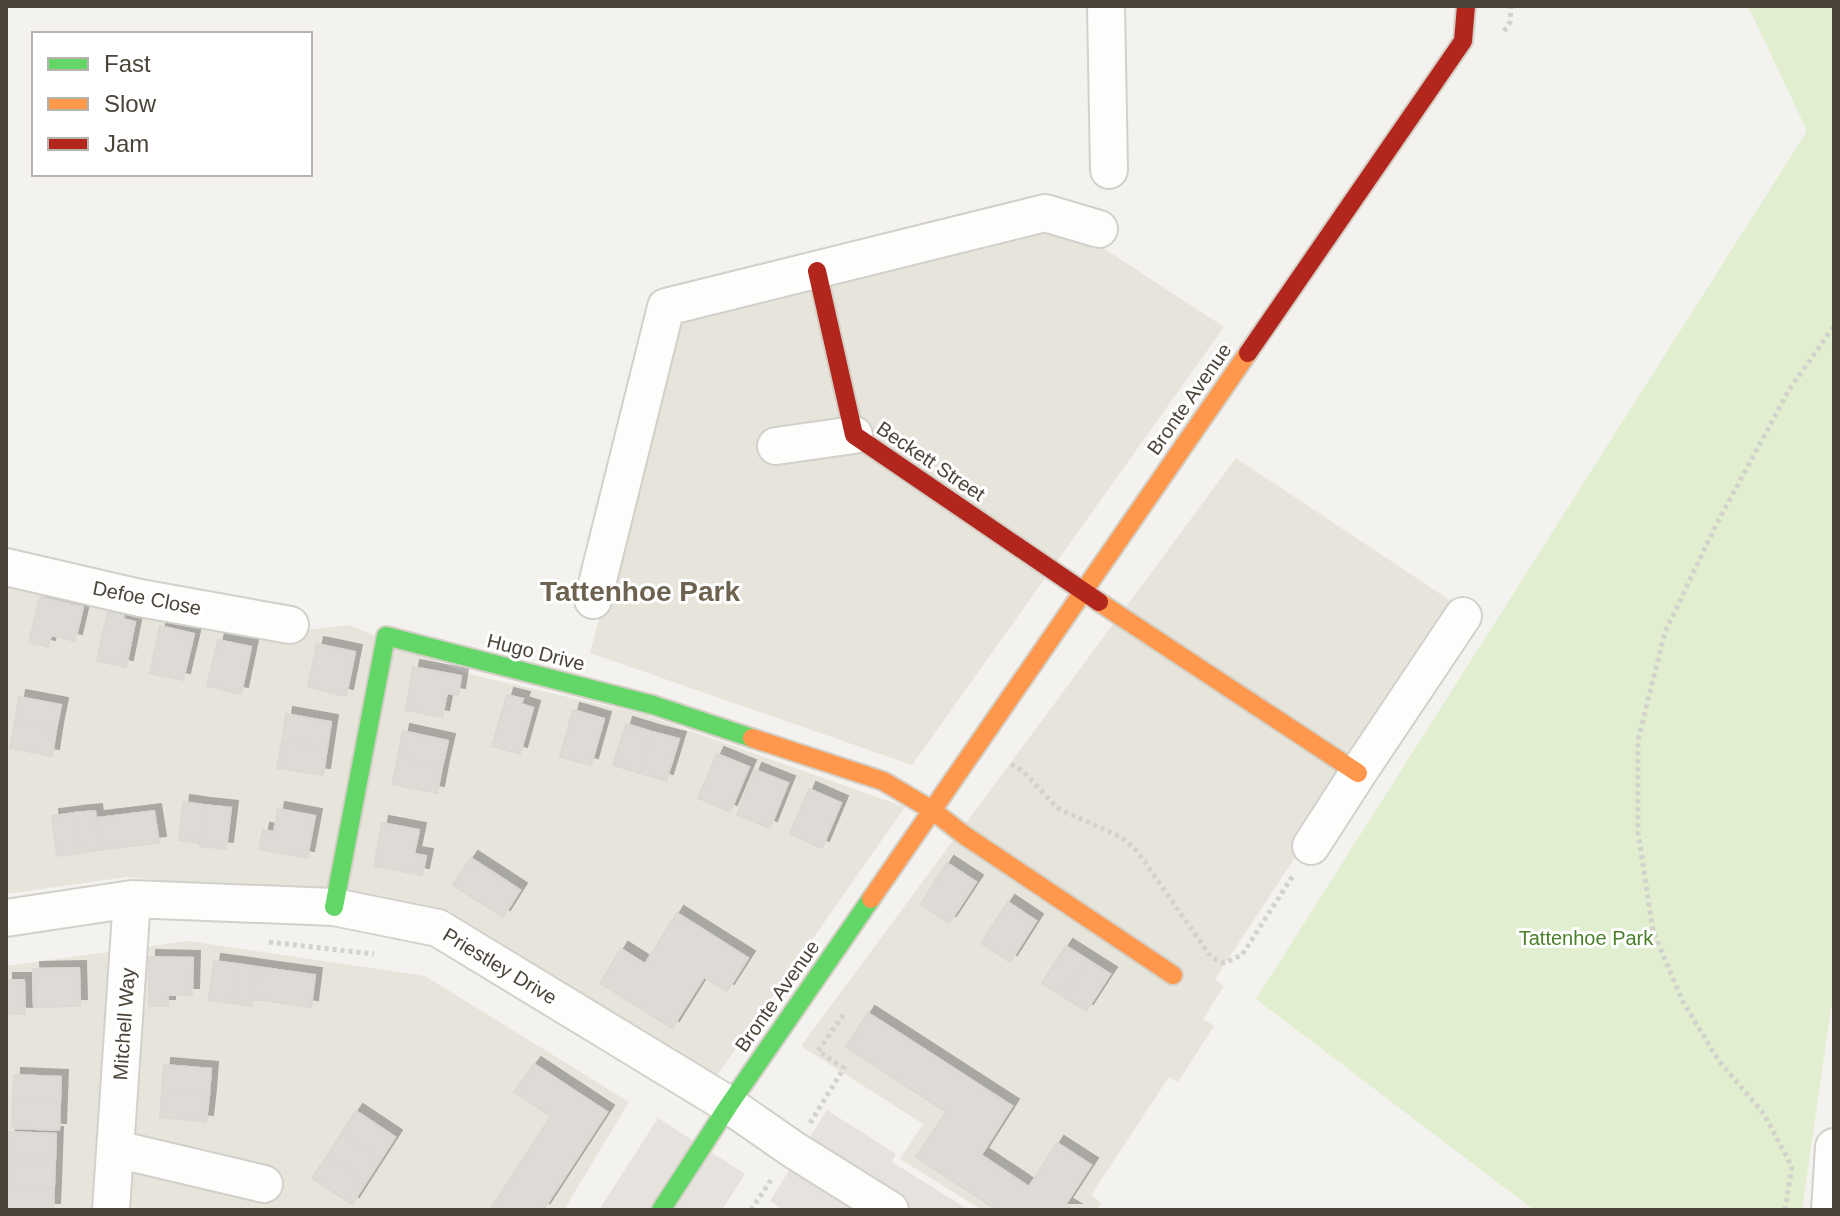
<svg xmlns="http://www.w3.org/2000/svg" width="1840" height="1216" viewBox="0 0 1840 1216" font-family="Helvetica,sans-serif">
<defs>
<filter id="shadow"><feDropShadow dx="7" dy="-7" stdDeviation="0" flood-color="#0004"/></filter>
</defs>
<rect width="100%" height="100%" fill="#f4f2ee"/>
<path fill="#e7e4dc" d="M 1046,227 L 1094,242 L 1224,327 L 912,765 L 590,653 L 678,317 Z
M 1236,458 L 1460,607 L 1215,979 L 1224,986 L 1203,1019 L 1214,1026 L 1178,1082 L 1169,1077 L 1091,1195 L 1101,1203 L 1096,1210 L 982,1210 L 900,1159 L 923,1124 L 801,1046 Z
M 6,579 L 282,633 L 349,625 L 465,673 L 645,715 L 905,807 L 716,1077 L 438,913 L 127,877 L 6,894 Z
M 188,941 L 425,976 L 629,1102 L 564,1210 L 6,1210 L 6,966 Z"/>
<path fill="#e1eecf" d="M 1748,6 L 1834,6 L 1834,988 L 1802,1210 L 1534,1210 L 1256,999 L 1807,131 Z"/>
<path fill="#e6e3df" d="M 827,1110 L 896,1154 L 892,1162 L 969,1210 L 783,1210 L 770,1201 Z
M 658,1118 L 745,1174 L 722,1210 L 599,1210 Z"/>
<path fill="#dedbd6" stroke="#dcd9d4" stroke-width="2" filter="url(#shadow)" d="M 40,597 L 83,607 L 75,641 L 51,635 L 48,647 L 29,642 Z
M 108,611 L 124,614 L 123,619 L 135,622 L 126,667 L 97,661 Z
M 160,626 L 194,634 L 183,680 L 150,673 Z
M 218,640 L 251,647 L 241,694 L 207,686 Z
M 317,644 L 355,652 L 346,696 L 308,687 Z
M 413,667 L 461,676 L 458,695 L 447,693 L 442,717 L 406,710 Z
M 507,695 L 523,699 L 521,704 L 533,708 L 520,754 L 492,746 Z
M 19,697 L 61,705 L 56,730 L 15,722 Z
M 573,710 L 604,719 L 591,765 L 560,757 Z
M 286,714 L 331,722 L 327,748 L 282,741 Z
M 15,722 L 56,730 L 52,756 L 10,748 Z
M 626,724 L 652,732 L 640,773 L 613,765 Z
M 403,731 L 448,741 L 442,767 L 398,757 Z
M 652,732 L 679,739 L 666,781 L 640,773 Z
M 282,741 L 327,748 L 323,775 L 277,768 Z
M 717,754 L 749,767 L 730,812 L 698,798 Z
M 398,757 L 442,767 L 437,793 L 392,784 Z
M 755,770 L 788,783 L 770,828 L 737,815 Z
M 809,789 L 841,803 L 822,848 L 790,834 Z
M 183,802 L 204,805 L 200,843 L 179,840 Z
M 204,805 L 231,808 L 226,849 L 200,846 Z
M 278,809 L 315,816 L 307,858 L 259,849 L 263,830 L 274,832 Z
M 95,811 L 100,850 L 80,853 L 75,813 Z
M 154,811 L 159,843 L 100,850 L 96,818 Z
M 75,813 L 80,853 L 57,856 L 52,816 Z
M 382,823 L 419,830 L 414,854 L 426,856 L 422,875 L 374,866 Z
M 471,858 L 520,890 L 503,917 L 453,885 Z
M 947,863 L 976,882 L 949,923 L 921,904 Z
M 1008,902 L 1036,921 L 1010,962 L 981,943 Z
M 677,913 L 748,958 L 727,991 L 704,977 L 672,1028 L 600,983 L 621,949 L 645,964 Z
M 1066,946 L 1088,960 L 1064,997 L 1042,983 Z
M 149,957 L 193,958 L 192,995 L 168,995 L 168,1006 L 149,1006 Z
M 1088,960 L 1110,974 L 1086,1011 L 1064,997 Z
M 214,961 L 237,964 L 232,1003 L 209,1000 Z
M 237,964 L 257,967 L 252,1006 L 232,1003 Z
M 257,967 L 315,975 L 311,1007 L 253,999 Z
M 79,968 L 80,1006 L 34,1007 L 33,969 Z
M 6,980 L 24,980 L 25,1014 L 6,1013 Z
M 868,1013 L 1012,1106 L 981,1155 L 1029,1187 L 1057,1143 L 1091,1165 L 1065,1205 L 1073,1210 L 997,1210 L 916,1157 L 946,1112 L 846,1047 Z
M 534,1064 L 607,1112 L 543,1210 L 490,1210 L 551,1116 L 514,1092 Z
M 164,1065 L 211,1069 L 209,1096 L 162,1091 Z
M 14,1075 L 61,1077 L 60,1103 L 13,1102 Z
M 162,1091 L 209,1096 L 206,1122 L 160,1117 Z
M 13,1102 L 60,1103 L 59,1130 L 12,1128 Z
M 356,1111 L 395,1137 L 381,1159 L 341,1134 Z
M 9,1132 L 56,1134 L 55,1161 L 8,1159 Z
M 341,1134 L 381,1159 L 366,1182 L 327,1156 Z
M 327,1156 L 366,1182 L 352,1204 L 312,1178 Z
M 8,1159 L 55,1161 L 54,1187 L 7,1186 Z
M 7,1186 L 54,1187 L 53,1210 L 6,1210 Z"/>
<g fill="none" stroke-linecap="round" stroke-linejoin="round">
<g stroke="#d2d0cb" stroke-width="40">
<path id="street" d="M 1106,6 L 1109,170
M 776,446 L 854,435
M 6,567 L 140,598 L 290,625
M 593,600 L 666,307 L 1045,213 L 1099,229
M 1311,846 L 1358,773 L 1463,616
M 6,918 L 132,899 L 334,907 L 438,928 L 729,1105 L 794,1150 L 890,1210
M 116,1149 L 264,1184
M 111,1210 L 132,899
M 1830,1210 L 1834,1147"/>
</g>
<g stroke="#d3cfc5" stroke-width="22">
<path id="fast" d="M 334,907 L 386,636 L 653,705 L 752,738
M 661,1210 L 729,1105 L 871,899"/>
</g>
<g stroke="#d3cfc5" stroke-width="22">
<path id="slow" d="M 1099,602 L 1358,773
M 752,738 L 883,781 L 932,810 L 964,835 L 1173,975
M 871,899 L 1248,353"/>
</g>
<g stroke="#d3cfc5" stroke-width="22">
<path id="jam" d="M 817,271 L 854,435 L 1099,602
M 1248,353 L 1463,41 L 1466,6"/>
</g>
<path stroke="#d3d2cc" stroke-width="5" stroke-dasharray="4 4" stroke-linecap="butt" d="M 1504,31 L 1510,22 L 1511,6
M 1011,764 L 1024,772 L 1057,808 L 1121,837 L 1137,851 L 1211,957 L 1224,963 L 1242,955 L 1294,874
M 269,942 L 374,954
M 810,1123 L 844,1068 L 818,1051 L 845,1012
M 751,1210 L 773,1177
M 1785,1210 L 1792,1167 L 1764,1114 L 1719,1061 L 1683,1002 L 1653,931 L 1638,832 L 1638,740 L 1665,632 L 1716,525 L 1789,390 L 1834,326"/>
<use href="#street" stroke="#fdfdfc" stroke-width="36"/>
<use href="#fast" stroke="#63d668" stroke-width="18"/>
<use href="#slow" stroke="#ff974d" stroke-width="18"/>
<use href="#jam" stroke="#b3261e" stroke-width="18"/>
</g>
<g text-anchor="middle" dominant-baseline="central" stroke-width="6" stroke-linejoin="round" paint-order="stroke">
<g font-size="20" fill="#4b4439" stroke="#fff">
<text transform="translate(1189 399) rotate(-55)">Bronte Avenue</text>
<text transform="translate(931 461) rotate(34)">Beckett Street</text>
<text transform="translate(147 598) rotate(11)">Defoe Close</text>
<text transform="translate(536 652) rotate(14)">Hugo Drive</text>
<text transform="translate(500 966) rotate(31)">Priestley Drive</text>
<text transform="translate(777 996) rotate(-55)">Bronte Avenue</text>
<text transform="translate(124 1024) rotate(-86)">Mitchell Way</text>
</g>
<g font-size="20" fill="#4a7f2a" stroke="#fff">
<text x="1586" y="938">Tattenhoe Park</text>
</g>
<g font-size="28" font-weight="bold" fill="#6e6250" stroke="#fff">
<text x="640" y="591">Tattenhoe Park</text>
</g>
</g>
<rect width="1840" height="1216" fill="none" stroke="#4b4439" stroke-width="16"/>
<rect x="32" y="32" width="280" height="144" fill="#ffffff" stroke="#b7b4b0" stroke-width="2"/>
<rect x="48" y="58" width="40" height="12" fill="#63d668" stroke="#b7b4b0" stroke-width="2"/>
<text x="104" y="72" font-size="24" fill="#4b4439">Fast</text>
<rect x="48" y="98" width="40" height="12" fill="#ff974d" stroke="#b7b4b0" stroke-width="2"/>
<text x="104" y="112" font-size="24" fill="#4b4439">Slow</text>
<rect x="48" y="138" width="40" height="12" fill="#b3261e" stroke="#b7b4b0" stroke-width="2"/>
<text x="104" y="152" font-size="24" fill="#4b4439">Jam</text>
</svg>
